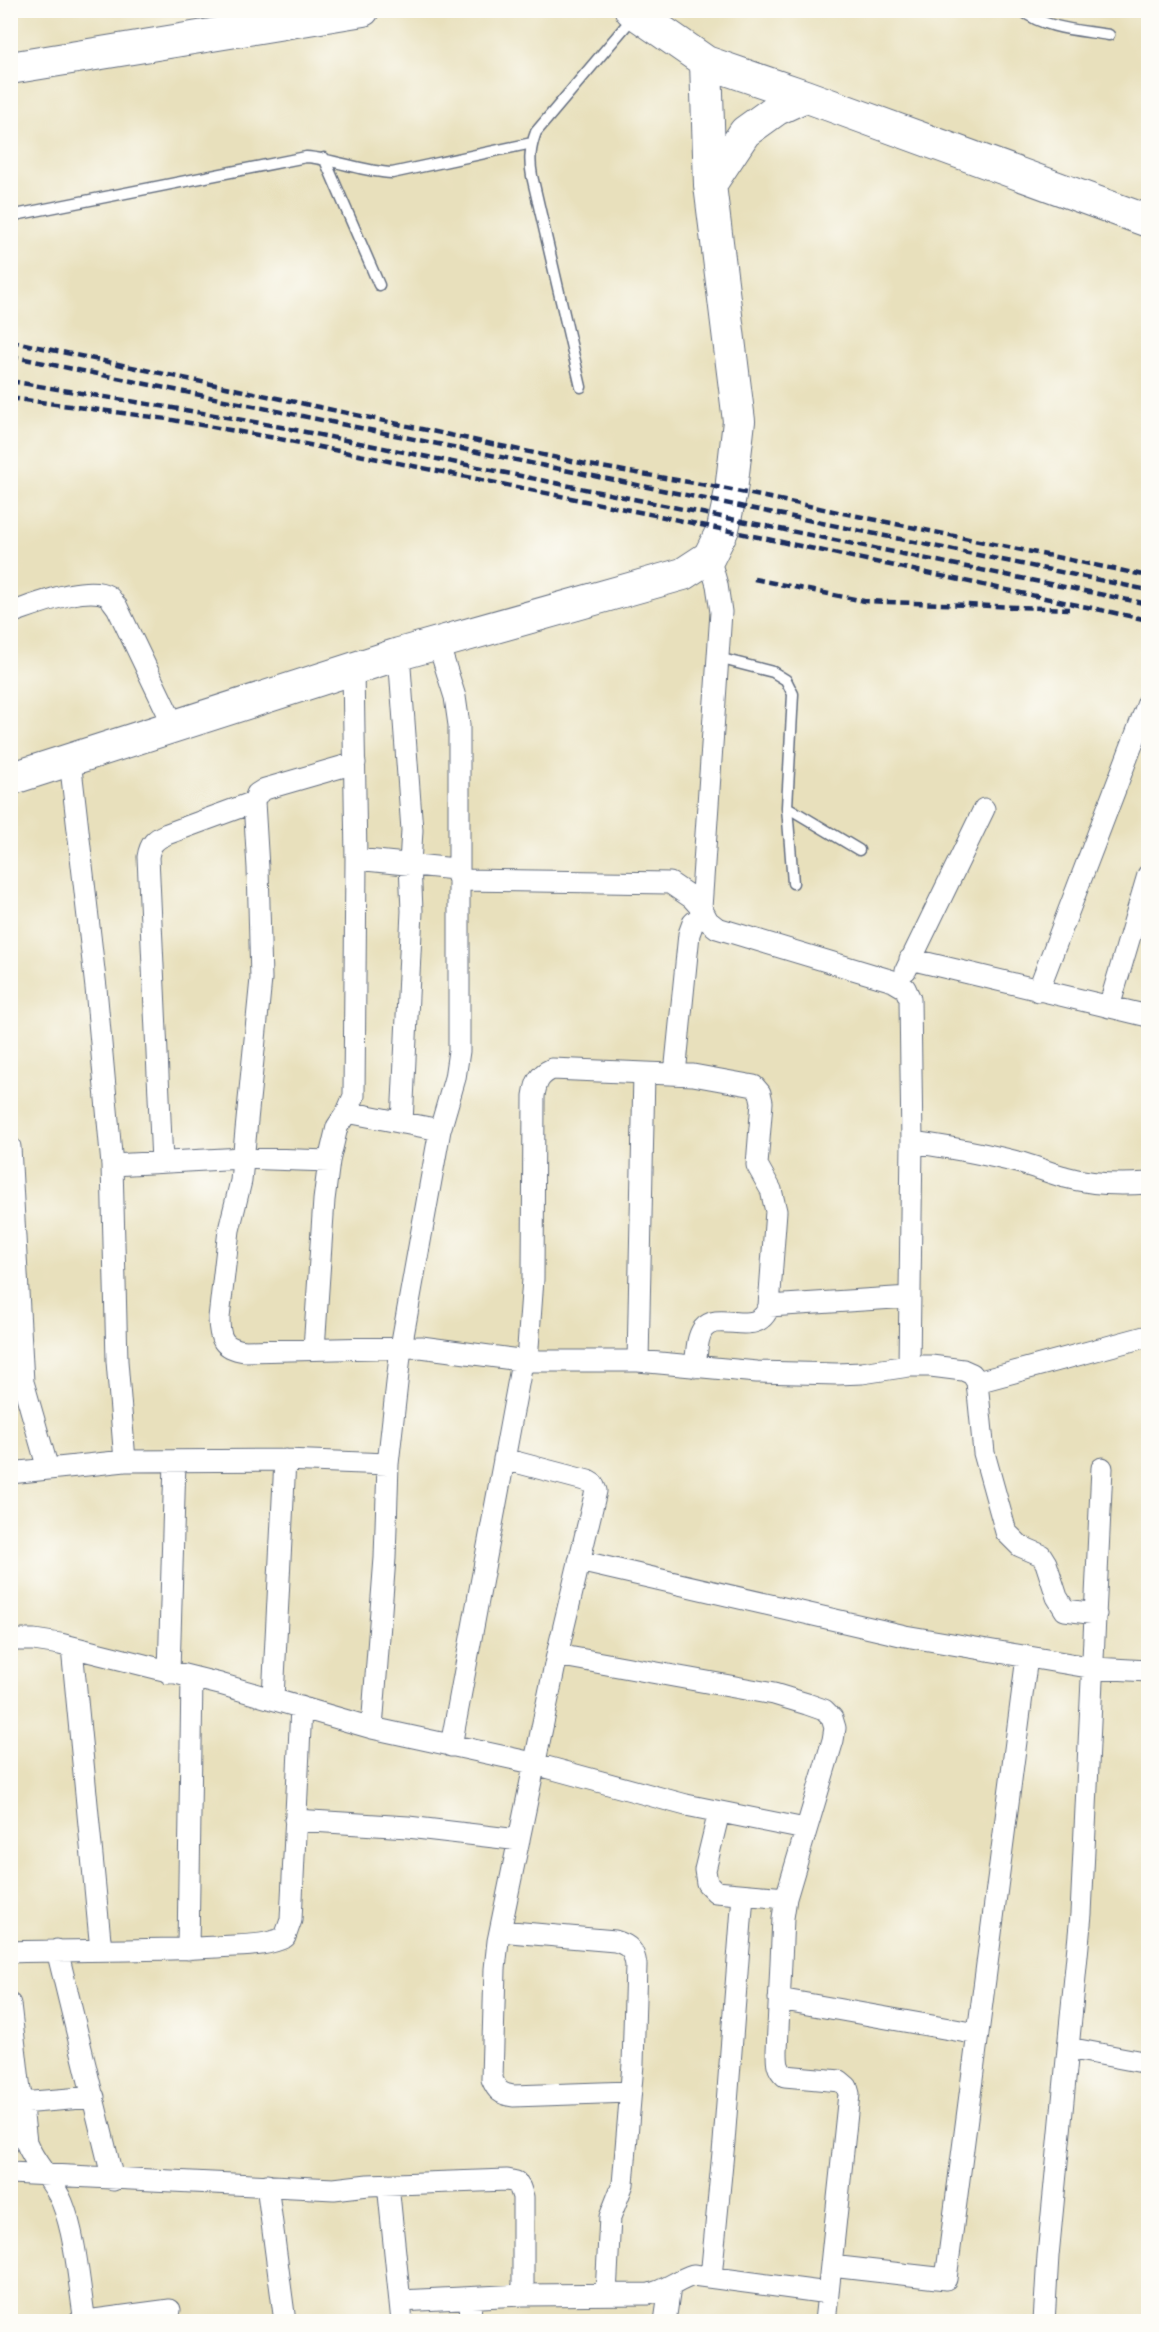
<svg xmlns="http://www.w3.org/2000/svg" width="1159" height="2332" viewBox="0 0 1159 2332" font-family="Mynerve,sans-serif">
<rect width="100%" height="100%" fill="#fdfcf7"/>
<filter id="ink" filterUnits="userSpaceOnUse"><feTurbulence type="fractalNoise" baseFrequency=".0167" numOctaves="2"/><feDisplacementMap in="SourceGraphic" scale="12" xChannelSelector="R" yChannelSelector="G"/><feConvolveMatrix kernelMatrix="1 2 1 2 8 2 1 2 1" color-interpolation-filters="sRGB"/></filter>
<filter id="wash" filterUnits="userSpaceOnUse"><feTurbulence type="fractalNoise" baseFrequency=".008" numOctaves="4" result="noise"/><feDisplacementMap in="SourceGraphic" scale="24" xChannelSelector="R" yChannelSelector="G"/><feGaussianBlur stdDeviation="1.35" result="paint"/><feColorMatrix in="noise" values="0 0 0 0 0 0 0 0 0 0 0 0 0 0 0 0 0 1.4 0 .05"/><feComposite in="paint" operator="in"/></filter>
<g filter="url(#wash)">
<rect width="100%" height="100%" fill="#e8e0bc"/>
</g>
<g filter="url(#ink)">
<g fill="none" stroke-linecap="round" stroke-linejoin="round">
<g stroke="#636d7f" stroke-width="13">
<path id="lane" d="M 1021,10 C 1045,29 1079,30 1109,35
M 324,158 L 379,285
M 10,216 L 306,157 C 335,159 363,172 392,173 L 532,143
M 581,387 L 532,176 C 529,160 530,148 536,132 L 635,15
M 718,658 L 773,672 L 786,680 L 793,694 L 787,807 L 793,883
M 787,807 L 859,850"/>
</g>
<g stroke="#636d7f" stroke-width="23">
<path id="street" d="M 709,557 L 717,585 L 721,612 L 701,908 L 708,921 L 717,928 L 893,981 L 905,988 L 910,999 L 912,1142 L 909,1366
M 10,613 C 33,606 87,583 108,596 C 111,598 114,604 117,607 L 174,726
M 399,654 L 412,830 L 410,864 L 412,911 L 402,1123
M 70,760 L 96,988 L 112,1165 L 117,1361 L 125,1461
M 355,763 L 265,789 L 257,794 L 254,802 L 258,868 L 261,979 L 241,1181 L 229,1230 L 219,1318 C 219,1339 223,1348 245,1351 L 421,1347 L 527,1361 L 638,1361 L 757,1372 L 837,1374 L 862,1373 L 909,1366 L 931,1366 L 963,1370 L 972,1374 L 977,1382 L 984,1453 L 1006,1532 L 1020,1546 L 1041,1555 L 1046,1563 L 1057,1597 L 1065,1610 L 1096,1614
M 356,859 L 455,869 L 459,880 L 670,883 L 692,898 L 701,908
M 910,959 L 1148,1016
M 906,970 L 984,809
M 1038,991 L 1148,703
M 1109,1007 L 1148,875
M 675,1074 L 689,934 L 693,923 L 703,914
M 347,1112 L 440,1130
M 912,1142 C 947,1147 982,1153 1017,1162 C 1034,1166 1049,1173 1065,1177 C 1093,1185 1121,1185 1148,1183
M 10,1147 L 23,1382 L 48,1469
M 162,1162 L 148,857 C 150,844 155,839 167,834 L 254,802
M 112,1165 L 243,1158 L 329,1161
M 769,1306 L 910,1297
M 314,1349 L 324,1200 L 329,1161 L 337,1127 L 347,1112 L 354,1096 L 356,859 L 353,669
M 638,1361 L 644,1073
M 977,1382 L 1148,1336
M 504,1459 L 588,1481 L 593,1484 L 596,1491 L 557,1655 L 498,1941 L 495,1969 L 492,2079 C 497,2091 501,2094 513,2096 L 630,2092
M 10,1473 L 125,1461 L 285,1460 L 388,1464
M 579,1561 L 905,1636 L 1094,1668 L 1148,1671
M 10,1640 L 34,1640 L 60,1644 L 220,1684 L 372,1728 L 528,1762 L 686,1805 L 805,1829
M 72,1648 L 101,1950
M 557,1655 L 774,1694 L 807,1704 L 824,1710 L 832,1718 L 835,1728 L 833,1740 L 786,1898 L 783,1918 L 777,2051 C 777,2062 777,2069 785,2076 L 840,2081 L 847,2087 L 849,2094 L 825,2322
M 169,1673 L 175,1461
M 273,1698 L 285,1460
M 372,1728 L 385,1558 L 388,1464 L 401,1347 L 440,1130 L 455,1078 L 459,1051 L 459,725 L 455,697 L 438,643
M 451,1746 L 521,1368 L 527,1361 L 533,1279 L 534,1096 C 536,1082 539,1075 552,1069 L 693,1075 L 754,1086 L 760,1093 L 762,1102 L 757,1165 L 771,1190 L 776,1211 L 769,1306 C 758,1340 719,1309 703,1329 C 696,1339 697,1355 695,1367
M 719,1812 L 705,1870 L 707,1883 L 716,1892 L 786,1898
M 295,1820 L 408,1827 L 519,1840
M 500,1931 L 615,1941 C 629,1945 634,1950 636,1965 L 633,2064 L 623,2184 L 610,2217 L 606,2294
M 188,1949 L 192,1677
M 57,1950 L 113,2180
M 10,1952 C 79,1950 148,1951 217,1947 C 239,1945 265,1947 285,1937 L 291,1920 L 301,1707
M 779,1999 L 978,2034
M 10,2004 L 26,2142 C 35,2165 53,2180 62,2202 C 76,2236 79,2285 85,2322
M 1068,2048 L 1148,2063
M 21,2103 L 94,2097
M 10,2173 L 334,2189 L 368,2185 L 507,2180 L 516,2182 L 520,2188 L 523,2197 L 523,2295
M 388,2184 L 402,2322
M 267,2185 L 285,2322
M 831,2266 L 946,2279 L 1027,1657
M 711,2277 L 724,2142 L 743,1895
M 470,2298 L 471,2322
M 400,2301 L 523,2295 L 649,2294 C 666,2291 677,2280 693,2275 L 828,2293
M 79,2322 L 170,2310
M 665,2322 L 670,2287
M 1044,2322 L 1048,2256 L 1081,1914 L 1102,1468"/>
</g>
<g stroke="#636d7f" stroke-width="34">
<path id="secondary" d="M 631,10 L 706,62 L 805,96 L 1148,221
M 10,68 L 363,10
M 710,185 L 745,132 L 777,109 L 805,96
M 10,779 L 399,654 L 683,574 L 709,557 L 723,529 L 731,491 L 739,421 L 710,185 L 706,62"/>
</g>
<use href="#lane" stroke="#fff" stroke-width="10"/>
<use href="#street" stroke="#fff" stroke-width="21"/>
<use href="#secondary" stroke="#fff" stroke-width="32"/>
<path stroke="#1b2f5e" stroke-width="4.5" stroke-dasharray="9 4.5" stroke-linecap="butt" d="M 10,341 L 595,466 L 712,486 L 1148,576
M 10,356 L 1148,590
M 10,381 C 101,397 191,410 281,427 L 1148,604
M 10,398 L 167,419 L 275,438 L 664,517 L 1148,620
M 754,579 L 864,601 L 1069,609"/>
</g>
</g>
<rect width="1159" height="2332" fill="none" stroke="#fdfcf7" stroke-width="36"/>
</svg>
